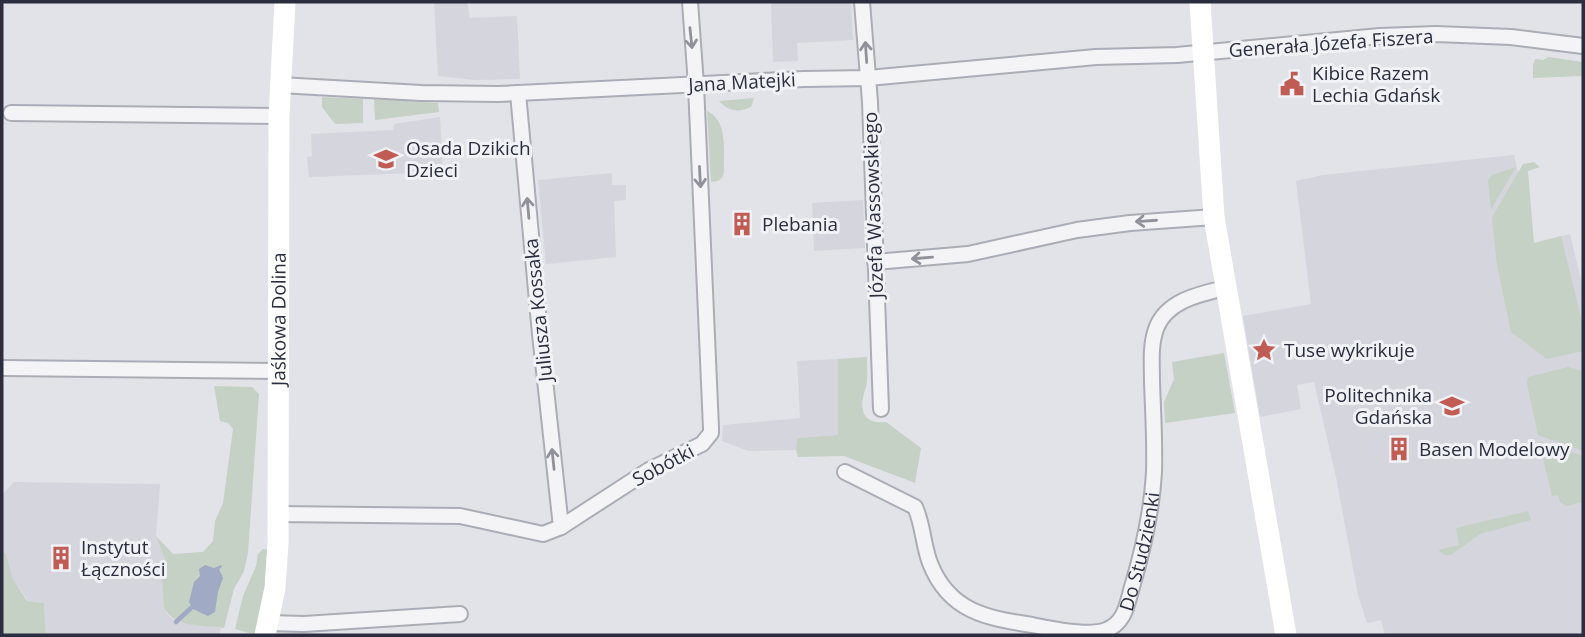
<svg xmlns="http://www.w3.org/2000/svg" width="1585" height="637" viewBox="0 0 1585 637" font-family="'Open Sans',sans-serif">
<rect width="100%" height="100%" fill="#e2e3e9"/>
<path fill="#d4d5dd" d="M 434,2 L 467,2 L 470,18 L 517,16 L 520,79 L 475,80 L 438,76 Z
M 771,2 L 851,2 L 853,40 L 797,43 L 798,61 L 773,62 Z
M 440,117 L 443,172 L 309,177 L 307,157 L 312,156 L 311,134 L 393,130 L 394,124 Z
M 1514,155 L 1534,243 L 1570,234 L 1583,288 L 1583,635 L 1385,635 L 1381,620 L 1367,623 L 1358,595 L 1336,477 L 1314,382 L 1297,385 L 1301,409 L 1260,417 L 1243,316 L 1311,304 L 1296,181 L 1323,175 Z
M 612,173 L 612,185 L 626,185 L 626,200 L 614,201 L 616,257 L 546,264 L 538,180 Z
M 863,200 L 865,248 L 814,251 L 812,203 Z
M 838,359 L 838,435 L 797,438 L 796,450 L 748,451 L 722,441 L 723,425 L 800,418 L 797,361 Z
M 14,482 L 160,484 L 156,536 L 165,560 L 164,608 L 168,615 L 176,621 L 221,628 L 219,635 L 46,635 L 44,603 L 28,601 L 13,579 L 6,554 L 2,550 L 2,495 Z"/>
<path fill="#c4d1c4" d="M 1548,57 L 1583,62 L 1583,76 L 1533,78 L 1533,65 L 1535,59 L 1543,60 Z
M 322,97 L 363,99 L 363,123 L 335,124 L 322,107 Z
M 754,98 L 751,107 C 738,113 728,111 719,101 Z
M 374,99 L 438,103 L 439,112 L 375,120 Z
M 707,111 C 729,121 723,152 724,172 C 723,179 718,182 711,182 Z
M 1534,162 L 1540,167 L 1528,171 L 1534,243 L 1561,236 L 1583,326 L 1583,351 L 1547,359 L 1511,332 L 1497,265 L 1492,217 L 1523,164 Z
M 1516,167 L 1491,209 L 1488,181 L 1492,175 Z
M 1224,353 L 1235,413 L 1165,423 L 1164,402 L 1174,379 L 1172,362 Z
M 867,357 C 867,366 868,379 866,387 C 859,406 860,425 886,422 L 921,448 L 915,483 L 844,456 L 798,457 L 796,450 L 797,438 L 838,435 L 838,359 Z
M 1568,367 L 1583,371 L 1583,451 L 1538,435 L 1527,384 L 1528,377 Z
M 214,386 L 252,387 L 259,394 L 248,553 L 244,571 L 234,589 L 224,628 C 204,625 175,628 164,608 L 161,561 L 165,560 L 156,536 L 173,554 L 203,552 L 213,541 L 215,521 L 223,503 L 233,429 L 228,423 L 220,421 Z
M 1539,441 L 1583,456 L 1583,502 L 1566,506 L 1560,502 L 1558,495 L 1552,496 Z
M 1528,511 L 1531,520 L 1480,534 L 1451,555 L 1444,555 L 1438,550 L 1459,545 L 1456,528 Z
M 263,549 L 269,550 L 265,588 L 257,632 L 253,634 L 235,629 L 243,596 L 256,566 L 258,554 Z
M 2,550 L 6,554 L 13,579 L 27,601 L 44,603 L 46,635 L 2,635 Z"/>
<path fill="#a0aac5" d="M 205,565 L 214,568 L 221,565 L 222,567 L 219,569 L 223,578 L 218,592 L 215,612 L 208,616 L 193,609 L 189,602 L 194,582 L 200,576 L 199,569 Z"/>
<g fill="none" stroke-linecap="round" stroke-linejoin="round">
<path stroke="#a0aac5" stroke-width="4.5" d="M 176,622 L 191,608"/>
<g stroke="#abadb6" stroke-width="18">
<g id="street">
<path d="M 862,2 L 870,102 L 881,409"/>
<path d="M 280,85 L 421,93 L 498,94 L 804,79 L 868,78 L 1096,57 L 1177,55 L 1380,36 L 1436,34 L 1511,37 L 1583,46"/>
<path d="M 518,93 L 540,334 L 561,527"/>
<path d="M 11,113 L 279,116"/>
<path d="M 875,262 L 968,254 L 1077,230 L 1130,223 L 1214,217"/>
<path d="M 2,368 L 278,371"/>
<path id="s1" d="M 845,472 L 915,507 C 923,524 923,545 930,563 C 949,612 987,618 1032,625 C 1051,629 1089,637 1106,630 C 1125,623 1127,604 1132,587 C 1143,550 1152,511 1154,472 C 1155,442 1153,412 1152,382 C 1152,365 1150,346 1156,329 C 1166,301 1199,294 1225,288"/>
<path d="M 277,514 L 460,516 L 543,534 L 561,527 L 649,470 L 702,444 L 711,433 L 711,428 L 696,85 L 690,2"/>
<path d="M 268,623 L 304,624 L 460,614"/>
</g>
</g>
<use href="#street" stroke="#f4f4f7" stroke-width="14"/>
<g stroke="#fff" stroke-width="21">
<path d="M 1200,2 L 1214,217 L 1286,635"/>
<path id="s2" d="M 265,635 L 275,588 L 278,543 L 279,116 L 285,2"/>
</g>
</g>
<defs><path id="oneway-shaft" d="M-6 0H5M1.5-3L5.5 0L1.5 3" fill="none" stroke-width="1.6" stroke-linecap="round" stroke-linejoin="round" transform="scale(1.75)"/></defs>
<g stroke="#90919b">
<use href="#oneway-shaft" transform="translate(691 38) rotate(84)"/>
<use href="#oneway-shaft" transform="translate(866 52) rotate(-94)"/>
<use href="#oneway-shaft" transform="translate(700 177) rotate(87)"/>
<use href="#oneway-shaft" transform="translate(528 208) rotate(-95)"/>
<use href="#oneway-shaft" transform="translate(1146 221) rotate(176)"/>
<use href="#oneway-shaft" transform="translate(922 258) rotate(175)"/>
<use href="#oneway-shaft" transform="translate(553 459) rotate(-96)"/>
</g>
<defs>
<g id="civic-bare" transform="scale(1.89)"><path d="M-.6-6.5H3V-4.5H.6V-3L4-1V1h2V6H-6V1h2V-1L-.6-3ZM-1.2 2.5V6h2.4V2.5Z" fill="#c05c54" stroke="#f1f2f6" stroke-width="2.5" paint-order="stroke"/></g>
<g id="school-bare" transform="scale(1.89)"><path d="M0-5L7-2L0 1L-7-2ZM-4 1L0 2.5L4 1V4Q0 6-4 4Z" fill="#c05c54" stroke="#f1f2f6" stroke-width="2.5" paint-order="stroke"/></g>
<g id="building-bare" transform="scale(1.89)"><path d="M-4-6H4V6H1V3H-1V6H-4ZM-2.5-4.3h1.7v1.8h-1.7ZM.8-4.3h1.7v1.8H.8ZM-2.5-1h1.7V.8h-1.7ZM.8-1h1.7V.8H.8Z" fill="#c05c54" stroke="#f1f2f6" stroke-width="2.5" paint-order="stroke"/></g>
<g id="sight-bare" transform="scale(1.89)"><path d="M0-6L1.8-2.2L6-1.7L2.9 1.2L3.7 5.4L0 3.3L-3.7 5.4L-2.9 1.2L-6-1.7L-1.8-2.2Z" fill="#c05c54" stroke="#f1f2f6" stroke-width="2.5" paint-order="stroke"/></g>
<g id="university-bare" transform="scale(1.89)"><path d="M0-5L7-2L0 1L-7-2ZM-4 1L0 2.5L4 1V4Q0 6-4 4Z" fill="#c05c54" stroke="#f1f2f6" stroke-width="2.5" paint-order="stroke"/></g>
</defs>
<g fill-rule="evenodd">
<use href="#civic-bare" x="1292" y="84"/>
<use href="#school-bare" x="386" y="159"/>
<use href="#building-bare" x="742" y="224"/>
<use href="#sight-bare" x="1264" y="350"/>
<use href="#university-bare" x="1452" y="406"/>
<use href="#building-bare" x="1399" y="449"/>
<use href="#building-bare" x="61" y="558"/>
</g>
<g text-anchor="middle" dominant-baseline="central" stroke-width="6" stroke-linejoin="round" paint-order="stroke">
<g font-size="19" fill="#2b2e3f" stroke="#f1f2f6">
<text transform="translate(1331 43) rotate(-4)">Generała Józefa Fiszera</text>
<text transform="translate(742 82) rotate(-3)">Jana Matejki</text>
<text transform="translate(873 205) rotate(-92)">Józefa Wassowskiego</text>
<text transform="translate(538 310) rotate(-96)">Juliusza Kossaka</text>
<text stroke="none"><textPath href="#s2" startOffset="317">Jaśkowa Dolina</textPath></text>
<text transform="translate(663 465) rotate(-28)">Sobótki</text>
<text stroke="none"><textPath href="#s1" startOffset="427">Do Studzienki</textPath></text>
</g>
<g font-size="19" fill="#2b2e3f" stroke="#f1f2f6" text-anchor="start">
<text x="1312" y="73">Kibice Razem<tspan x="1312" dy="22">Lechia Gdańsk</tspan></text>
<text x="406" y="148">Osada Dzikich<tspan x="406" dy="22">Dzieci</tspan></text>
<text x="762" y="224">Plebania</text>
<text x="1284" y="350">Tuse wykrikuje</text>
<text x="1432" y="395" text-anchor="end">Politechnika<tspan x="1432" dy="22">Gdańska</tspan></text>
<text x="1419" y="449">Basen Modelowy</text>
<text x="81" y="547">Instytut<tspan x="81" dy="22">Łączności</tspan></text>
</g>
</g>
<rect width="1585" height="637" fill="none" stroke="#2b2e3f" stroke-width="7"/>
</svg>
